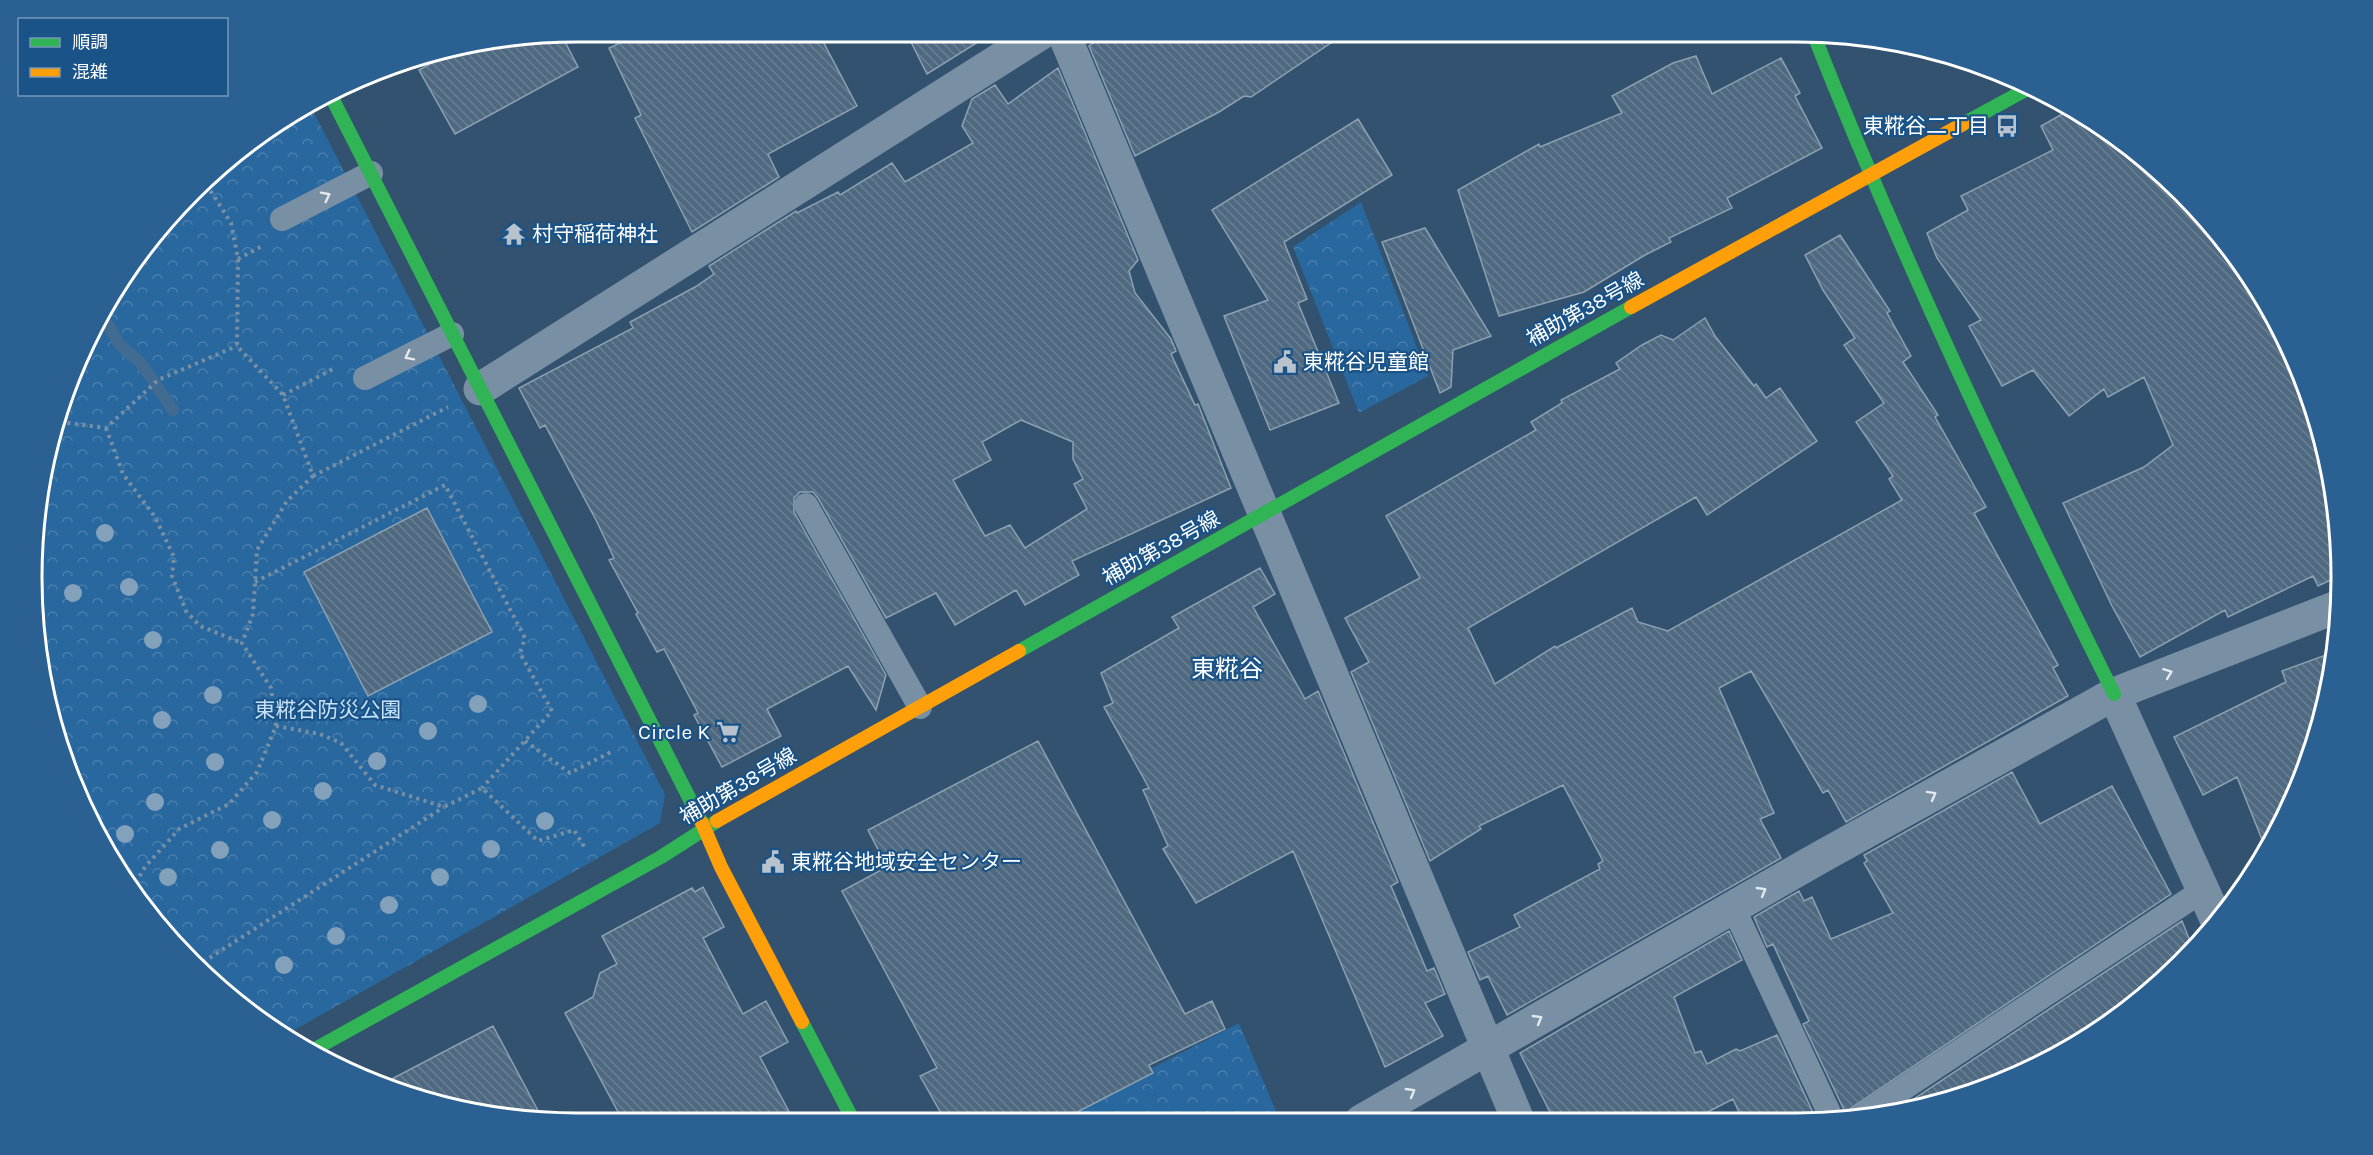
<svg xmlns="http://www.w3.org/2000/svg" width="2373" height="1155" viewBox="0 0 2373 1155" font-family="Karla,'Noto Sans JP',sans-serif">
<defs>
<pattern id="forest-crowns" width="20" height="18" patternUnits="userSpaceOnUse" patternTransform="scale(1.5)"><rect width="20" height="18" fill="#29689f"/><path d="M2 6a3 3 0 1 1 6 0M12 15a3 3 0 1 1 6 0" fill="none" stroke="#497fad"/></pattern>
<pattern id="building-back-hatch" width="6" height="6" patternUnits="userSpaceOnUse" patternTransform="scale(1.5)"><rect width="6" height="6" fill="#4f6980"/><path d="M-1 5l2 2M0 0l6 6M5-1l2 2" fill="none" stroke="#698093"/></pattern>
</defs>
<rect width="100%" height="100%" fill="#32526f"/>
<path fill="url(#forest-crowns)" d="M 312,109 L 665,795 L 660,823 L 289,1033 L 217,988 L 144,910 L 88,819 L 36,649 L 42,471 L 105,304 L 167,218 L 245,145 Z
M 1361,202 L 1428,376 L 1359,413 L 1293,247 Z
M 1239,1023 L 1280,1121 L 1048,1122 Z"/>
<g fill="none" stroke-linecap="round" stroke-linejoin="round">
<path stroke="#416b91" stroke-width="12" d="M 97,324 L 108,325 L 120,345 L 141,363 L 173,410"/>
</g>
<path fill="url(#building-back-hatch)" stroke="#8da1b2" stroke-width="1.5" fill-rule="evenodd" d="M 665,32 L 818,32 L 857,106 L 768,154 L 779,177 L 692,232 L 635,118 L 641,115 L 609,48 L 637,35 L 641,43 Z
M 906,32 L 994,32 L 927,74 Z
M 1109,32 L 1347,32 L 1251,97 L 1244,96 L 1219,112 L 1135,156 L 1089,46 Z
M 561,34 L 578,67 L 455,134 L 419,70 L 450,53 Z
M 1696,56 L 1712,94 L 1781,58 L 1800,93 L 1795,96 L 1822,148 L 1727,198 L 1732,208 L 1669,238 L 1671,242 L 1645,255 L 1584,292 L 1499,316 L 1458,190 L 1539,144 L 1540,147 L 1622,113 L 1612,96 L 1673,63 Z
M 1058,68 L 1138,260 L 1129,271 L 1135,293 L 1171,339 L 1176,351 L 1171,354 L 1195,405 L 1198,404 L 1231,488 L 1072,561 L 1079,575 L 1025,605 L 1016,590 L 955,625 L 936,593 L 886,618 L 818,498 L 813,492 L 800,492 L 794,498 L 794,512 L 886,675 L 876,710 L 848,666 L 767,709 L 781,736 L 722,767 L 694,715 L 698,713 L 664,649 L 657,652 L 636,614 L 638,613 L 609,560 L 614,558 L 596,520 L 545,425 L 540,428 L 519,388 L 633,328 L 630,322 L 695,287 L 714,274 L 709,266 L 796,211 L 797,213 L 838,192 L 840,195 L 892,163 L 905,182 L 973,143 L 962,126 L 972,99 L 995,85 L 1008,104 ZM 1021,420 L 1073,442 L 1073,459 L 1083,479 L 1074,484 L 1087,509 L 1025,548 L 1010,525 L 985,536 L 953,480 L 991,460 L 982,442 Z
M 2071,109 L 2099,124 L 2182,192 L 2250,274 L 2300,369 L 2331,471 L 2341,575 L 2318,586 L 2313,576 L 2228,617 L 2225,610 L 2140,657 L 2112,606 L 2063,503 L 2144,467 L 2173,445 L 2144,377 L 2108,397 L 2104,389 L 2069,416 L 2033,370 L 2002,386 L 1969,326 L 1981,320 L 1937,258 L 1927,233 L 1968,210 L 1961,196 L 2053,150 L 2041,126 Z
M 1358,119 L 1392,175 L 1284,242 L 1307,299 L 1298,303 L 1339,403 L 1270,430 L 1224,316 L 1268,300 L 1212,210 Z
M 1425,228 L 1491,336 L 1453,350 L 1451,387 L 1440,393 L 1382,242 Z
M 1840,235 L 1890,311 L 1887,313 L 1911,356 L 1903,362 L 1938,415 L 1935,417 L 1986,507 L 1974,513 L 2058,665 L 2053,668 L 2068,696 L 1846,822 L 1828,790 L 1823,793 L 1751,671 L 1719,688 L 1774,813 L 1760,819 L 1781,858 L 1507,1015 L 1488,976 L 1480,980 L 1468,952 L 1520,927 L 1514,915 L 1600,869 L 1598,864 L 1603,861 L 1563,785 L 1479,826 L 1481,829 L 1430,861 L 1351,672 L 1369,662 L 1345,618 L 1420,578 L 1386,516 L 1536,430 L 1531,422 L 1562,403 L 1561,400 L 1620,369 L 1616,363 L 1642,345 L 1661,335 L 1673,340 L 1705,318 L 1715,336 L 1754,386 L 1756,384 L 1766,398 L 1780,388 L 1817,441 L 1707,515 L 1696,497 L 1468,628 L 1495,684 L 1555,646 L 1556,648 L 1632,608 L 1638,622 L 1668,631 L 1902,500 L 1889,479 L 1893,476 L 1856,422 L 1884,403 L 1844,345 L 1855,338 L 1823,290 L 1805,255 Z
M 427,508 L 492,632 L 368,696 L 304,572 Z
M 1260,568 L 1275,594 L 1253,607 L 1305,699 L 1318,691 L 1398,882 L 1391,886 L 1427,971 L 1434,968 L 1445,994 L 1425,1003 L 1443,1036 L 1385,1067 L 1293,851 L 1196,903 L 1163,849 L 1168,846 L 1143,790 L 1149,788 L 1104,707 L 1113,703 L 1101,673 L 1179,628 L 1172,617 Z
M 2334,652 L 2331,684 L 2300,787 L 2265,847 L 2237,777 L 2203,795 L 2174,737 L 2286,682 L 2282,671 Z
M 1038,741 L 1185,1014 L 1212,1001 L 1225,1029 L 1149,1065 L 1153,1073 L 1058,1122 L 946,1122 L 920,1076 L 937,1068 L 842,891 L 887,867 L 868,830 Z
M 2012,772 L 2040,824 L 2112,786 L 2171,894 L 1845,1112 L 1803,1024 L 1809,1021 L 1773,944 L 1767,947 L 1754,917 L 1799,891 L 1804,901 L 1812,897 L 1831,939 L 1893,913 L 1864,863 L 1867,861 L 1864,855 Z
M 703,887 L 724,927 L 703,938 L 743,1014 L 766,1001 L 788,1042 L 760,1057 L 795,1123 L 624,1123 L 565,1013 L 593,997 L 600,973 L 617,964 L 602,936 L 692,888 L 695,892 Z
M 2182,921 L 2192,946 L 2128,1010 L 2005,1082 L 1894,1112 Z
M 1729,931 L 1742,960 L 1674,997 L 1695,1053 L 1701,1051 L 1707,1064 L 1736,1049 L 1740,1051 L 1777,1035 L 1816,1119 L 1742,1119 L 1733,1099 L 1694,1119 L 1554,1120 L 1520,1053 Z
M 493,1026 L 543,1120 L 471,1113 L 380,1085 Z"/>
<g fill="none" stroke-linecap="round" stroke-linejoin="round">
<path stroke="#798fa4" stroke-width="4" stroke-dasharray="3 4.5" stroke-linecap="butt" d="M 238,259 L 264,245
M 283,395 L 333,369
M 60,422 L 106,428 L 158,380 L 237,346
M 106,428 L 123,474 L 155,517 L 174,557 L 172,576 L 186,611 L 200,626 L 242,643
M 313,476 L 448,407
M 255,582 L 445,485 L 525,638 L 520,653 L 552,711 L 482,788
M 276,726 L 320,734 L 341,743 L 375,785 L 444,807 L 482,788 L 538,841 L 574,830 L 585,848
M 525,741 L 570,773 L 613,751
M 132,889 L 145,867 L 179,829 L 229,804 L 257,772 L 276,726 L 271,688 L 242,643 L 253,614 L 257,550 L 287,501 L 313,476 L 283,395 L 237,346 L 238,259 L 231,223 L 205,182
M 197,966 L 444,807"/>
<path stroke="#798fa4" stroke-width="24" d="M 282,219 L 371,173
M 365,378 L 452,334
M 806,505 L 920,707
M 1733,907 L 1832,1119
M 1857,1119 L 2202,891"/>
<path stroke="#798fa4" stroke-width="33" d="M 1063,32 L 1518,1120
M 480,389 L 1043,32
M 2114,694 L 2217,921
M 1361,1121 L 1819,858 L 2114,694 L 2339,606"/>
<path stroke="#30b455" stroke-width="14" d="M 1813,33 C 1902,259 2006,477 2114,694
M 332,98 L 702,823
M 1963,124 L 2031,87
M 1019,651 L 1631,307
M 802,1022 L 854,1122
M 315,1049 L 661,857 L 717,821"/>
<path stroke="#ff9f0a" stroke-width="14" d="M 1631,307 L 1963,124
M 717,821 L 1019,651
M 702,823 L 721,867 L 802,1022"/>
</g>
<g fill="#83a1bb">
<circle cx="105" cy="533" r="9"/>
<circle cx="129" cy="587" r="9"/>
<circle cx="73" cy="593" r="9"/>
<circle cx="153" cy="640" r="9"/>
<circle cx="213" cy="695" r="9"/>
<circle cx="478" cy="704" r="9"/>
<circle cx="162" cy="720" r="9"/>
<circle cx="428" cy="731" r="9"/>
<circle cx="377" cy="761" r="9"/>
<circle cx="215" cy="762" r="9"/>
<circle cx="323" cy="791" r="9"/>
<circle cx="155" cy="802" r="9"/>
<circle cx="272" cy="820" r="9"/>
<circle cx="545" cy="821" r="9"/>
<circle cx="125" cy="834" r="9"/>
<circle cx="491" cy="849" r="9"/>
<circle cx="220" cy="850" r="9"/>
<circle cx="168" cy="877" r="9"/>
<circle cx="440" cy="877" r="9"/>
<circle cx="389" cy="905" r="9"/>
<circle cx="336" cy="936" r="9"/>
<circle cx="284" cy="965" r="9"/>
</g>
<defs><path id="oneway-chevron" d="M-2-3.5L2.5 0L-2 3.5" fill="none" stroke-width="1.6" stroke-linecap="round" stroke-linejoin="round" transform="scale(1.5)"/></defs>
<g stroke="#e4e9ed">
<use href="#oneway-chevron" transform="translate(326 196) rotate(-27)"/>
<use href="#oneway-chevron" transform="translate(409 356) rotate(153)"/>
<use href="#oneway-chevron" transform="translate(2168 673) rotate(-21)"/>
<use href="#oneway-chevron" transform="translate(1932 795) rotate(-29)"/>
<use href="#oneway-chevron" transform="translate(1762 891) rotate(-30)"/>
<use href="#oneway-chevron" transform="translate(1538 1019) rotate(-30)"/>
<use href="#oneway-chevron" transform="translate(1411 1092) rotate(-30)"/>
</g>
<defs>
<g id="bus-bare" transform="scale(1.8)"><path d="M-5-6H5V4H4V6H2V4H-2V6H-4V4H-5ZM-3.5-4V0h7V-4ZM-3.5 1.2v1.5H-2V1.2ZM2 1.2v1.5H3.5V1.2Z" fill="#b7c2cd" stroke="#195388" stroke-width="2.5" paint-order="stroke"/></g>
<g id="temple-bare" transform="scale(1.8)"><path d="M0-6L5-2H3V0L6.5 2.5H4V6H1.5V3h-3V6H-4V2.5H-6.5L-3 0V-2H-5Z" fill="#b7c2cd" stroke="#195388" stroke-width="2.5" paint-order="stroke"/></g>
<g id="civic-bare" transform="scale(1.8)"><path d="M-.6-6.5H3V-4.5H.6V-3L4-1V1h2V6H-6V1h2V-1L-.6-3ZM-1.2 2.5V6h2.4V2.5Z" fill="#b7c2cd" stroke="#195388" stroke-width="2.5" paint-order="stroke"/></g>
<g id="supermarket-bare" transform="scale(1.8)"><path d="M-6-5.5h2.5l.6 2H6L4.5 2H-2.5L-4.4-4H-6ZM-1.5 3.2a1.3 1.3 0 1 0 .1 0ZM3 3.2a1.3 1.3 0 1 0 .1 0Z" fill="#b7c2cd" stroke="#195388" stroke-width="2.5" paint-order="stroke"/></g>
</defs>
<g fill-rule="evenodd">
<use href="#bus-bare" x="2007" y="126"/>
<use href="#temple-bare" x="514" y="234"/>
<use href="#civic-bare" x="1285" y="362"/>
<use href="#supermarket-bare" x="728" y="732"/>
<use href="#civic-bare" x="773" y="862"/>
</g>
<g text-anchor="middle" dominant-baseline="central" stroke-width="4.5" stroke-linejoin="round" paint-order="stroke">
<g font-size="21" fill="#fff" stroke="#195388" text-anchor="start">
<text x="1989" y="126" text-anchor="end">東糀谷二丁目</text>
<text x="532" y="234">村守稲荷神社</text>
<text x="1303" y="362">東糀谷児童館</text>
<text x="710" y="732" text-anchor="end">Circle K</text>
<text x="791" y="862">東糀谷地域安全センター</text>
</g>
<g font-size="21" fill="#fff" stroke="#195388">
<text transform="translate(1585 309) rotate(-29)">補助第38号線</text>
<text transform="translate(1161 548) rotate(-29)">補助第38号線</text>
<text transform="translate(738 786) rotate(-30)">補助第38号線</text>
</g>
<g font-size="21" fill="#c6e2fa" stroke="#195388">
<text x="328" y="710">東糀谷防災公園</text>
</g>
<g font-size="24" fill="#fff" stroke="#195388">
<text x="1227" y="669">東糀谷</text>
</g>
</g>
<path d="M0 0H2373V1155H0ZM577 42H1796A535 535 0 0 1 2331 577V578A535 535 0 0 1 1796 1113H577A535 535 0 0 1 42 578V577A535 535 0 0 1 577 42Z" fill="#2b6192" fill-rule="evenodd"/>
<path fill="none" stroke="#fff" stroke-width="3" d="M577 42H1796A535 535 0 0 1 2331 577V578A535 535 0 0 1 1796 1113H577A535 535 0 0 1 42 578V577A535 535 0 0 1 577 42Z"/>
<rect x="18" y="18" width="210" height="78" fill="#195388" stroke="#7598b8" stroke-width="1.5"/>
<rect x="30" y="38" width="30" height="9" fill="#30b455" stroke="#7598b8" stroke-width="1.5"/>
<text x="72" y="48" font-size="18" fill="#ffffff">順調</text>
<rect x="30" y="68" width="30" height="9" fill="#ff9f0a" stroke="#7598b8" stroke-width="1.5"/>
<text x="72" y="78" font-size="18" fill="#ffffff">混雑</text>
</svg>
